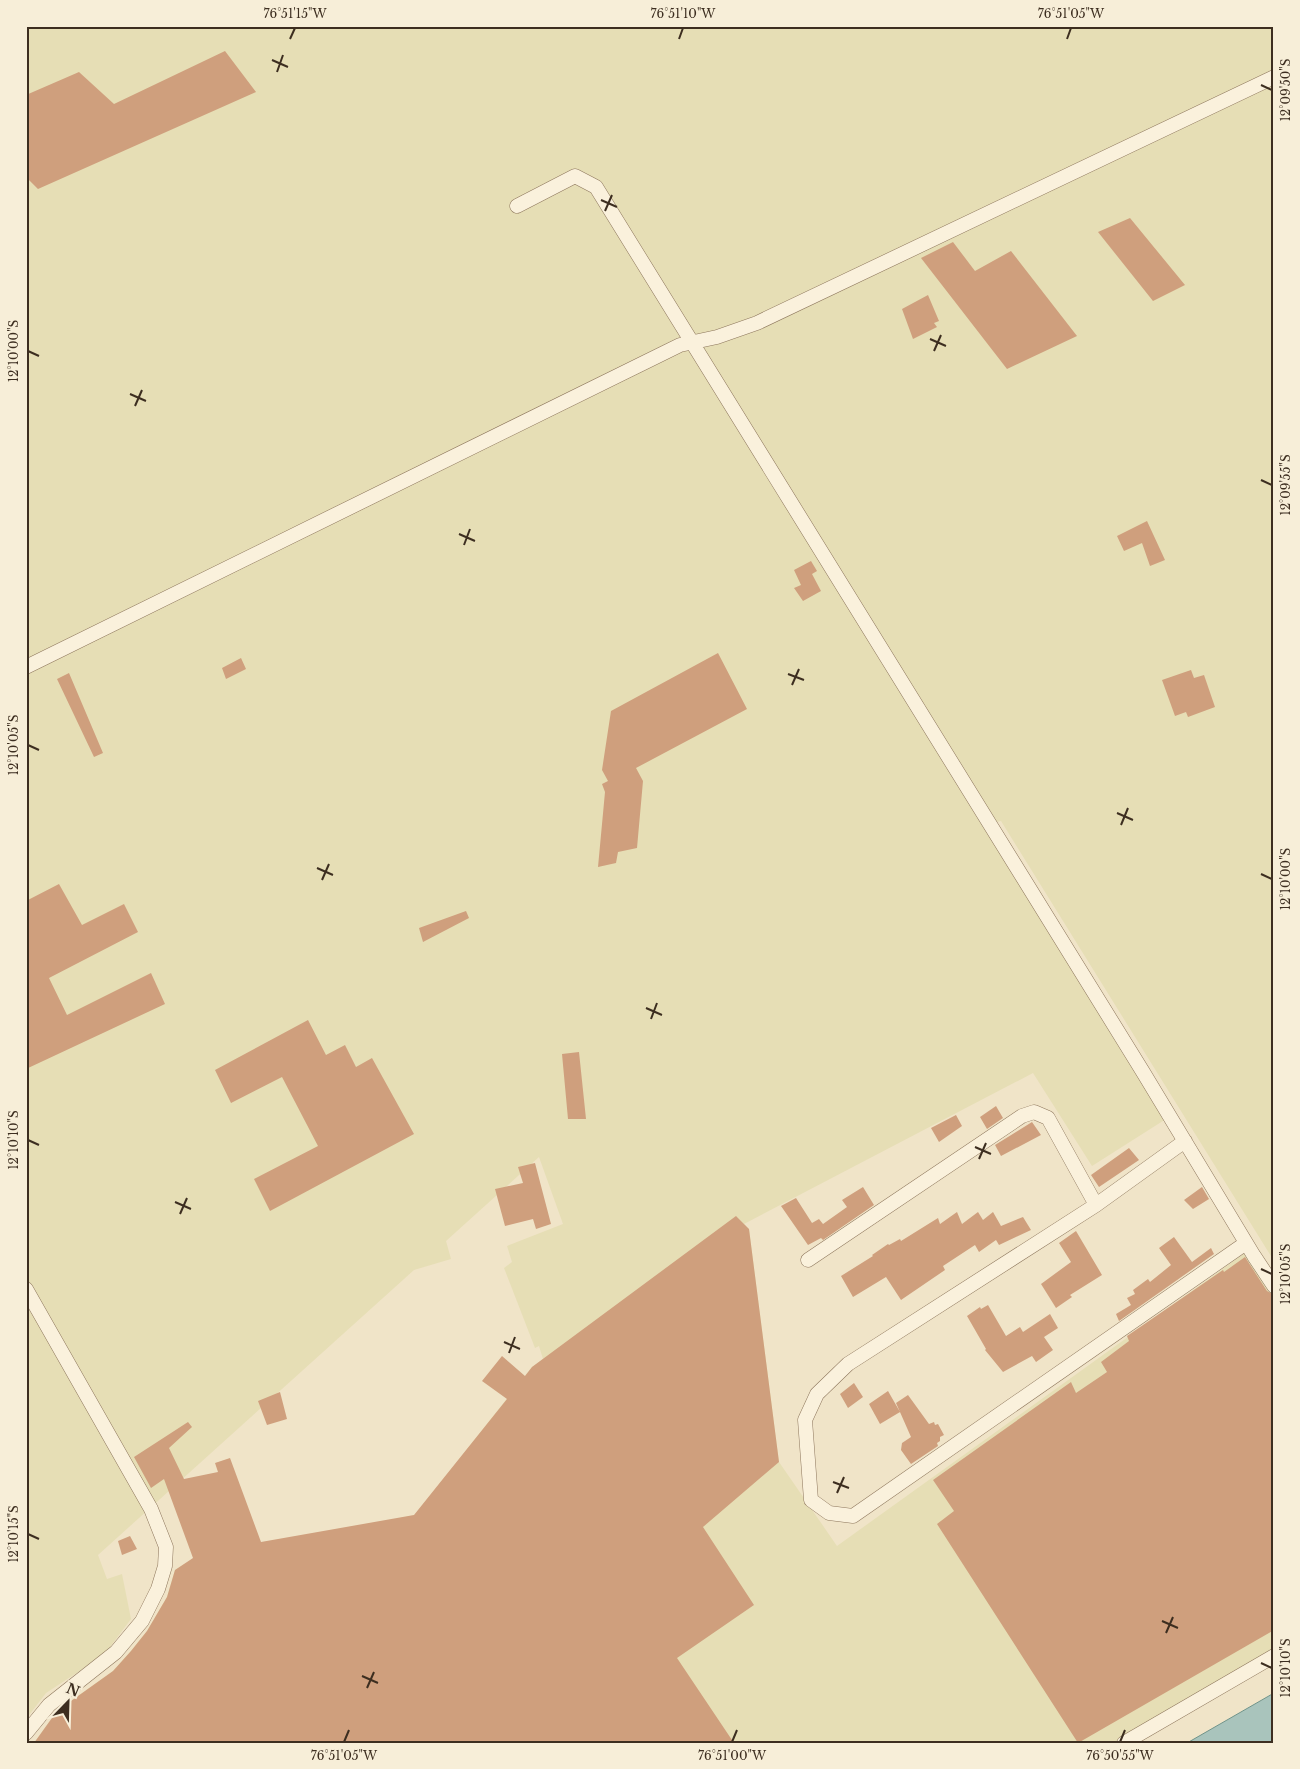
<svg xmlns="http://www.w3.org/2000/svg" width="1300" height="1769" viewBox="0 0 1300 1769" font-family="'Libre Baskerville',serif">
<rect width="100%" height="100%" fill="#f0e4c8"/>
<path fill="#e6deb5" d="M 26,26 L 1274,26 L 1274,1261 L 1001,821 L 989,824 L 1166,1119 L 1092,1166 L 1033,1073 L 744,1224 L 749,1229 L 779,1462 L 837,1546 L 1249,1250 L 1274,1292 L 1274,1656 L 1124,1743 L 34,1743 L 57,1711 L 113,1671 L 131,1651 L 147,1631 L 167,1597 L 175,1570 L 186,1563 L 415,1515 L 532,1367 L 543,1359 L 539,1346 L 535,1348 L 504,1268 L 512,1262 L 507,1246 L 563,1224 L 539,1157 L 446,1241 L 451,1259 L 414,1270 L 98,1555 L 107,1579 L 122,1574 L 131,1619 L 104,1655 L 46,1693 L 26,1719 Z"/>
<path fill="#a9c4bc" stroke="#6f938a" d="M 1274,1693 L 1274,1743 L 1187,1743 Z"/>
<path fill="#cf9f7d" d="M 225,51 L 256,92 L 38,189 L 26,177 L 26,95 L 79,72 L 114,104 Z
M 1130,218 L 1185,285 L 1153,301 L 1098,232 Z
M 953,242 L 975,271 L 1011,251 L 1077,336 L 1007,369 L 921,258 Z
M 928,295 L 939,321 L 934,323 L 937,327 L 913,339 L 902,309 Z
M 1147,521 L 1165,560 L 1150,566 L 1142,543 L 1124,551 L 1117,536 Z
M 811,561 L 817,571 L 812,574 L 821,591 L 803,601 L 794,588 L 801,585 L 794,570 Z
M 718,653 L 747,709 L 636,768 L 643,781 L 637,848 L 618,852 L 616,863 L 598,867 L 605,792 L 602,784 L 608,781 L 602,770 L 611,711 Z
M 241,658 L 246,669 L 226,679 L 222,668 Z
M 1191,670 L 1194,678 L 1204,675 L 1215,707 L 1188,717 L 1186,712 L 1175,716 L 1162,680 Z
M 69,673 L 103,753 L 94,757 L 57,679 Z
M 59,884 L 82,925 L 124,904 L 138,932 L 49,978 L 67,1015 L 151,973 L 165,1004 L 26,1069 L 26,901 Z
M 466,911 L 469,918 L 423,942 L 419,928 Z
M 308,1020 L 326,1055 L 345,1045 L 356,1067 L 372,1058 L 414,1134 L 270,1211 L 254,1179 L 318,1146 L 282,1077 L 231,1103 L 215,1070 Z
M 579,1052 L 586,1119 L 568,1119 L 562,1054 Z
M 996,1106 L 1003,1118 L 987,1129 L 980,1117 Z
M 956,1115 L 962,1126 L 939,1142 L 931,1128 Z
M 1032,1122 L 1041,1135 L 1001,1156 L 995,1145 Z
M 1129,1148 L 1139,1160 L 1099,1187 L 1091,1175 Z
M 535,1163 L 551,1224 L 536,1229 L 533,1219 L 505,1226 L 495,1189 L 523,1183 L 518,1167 Z
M 863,1187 L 874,1205 L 823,1240 L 821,1238 L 808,1245 L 781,1206 L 796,1198 L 812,1223 L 819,1219 L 823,1224 L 847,1207 L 842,1200 Z
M 1202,1187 L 1209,1199 L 1193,1209 L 1184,1200 Z
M 957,1212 L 962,1224 L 978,1212 L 983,1220 L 993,1212 L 1001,1226 L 1023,1217 L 1031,1230 L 999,1245 L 996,1240 L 979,1252 L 975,1245 L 943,1266 L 945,1270 L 901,1300 L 886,1277 L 853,1297 L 841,1276 L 873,1256 L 872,1255 L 888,1244 L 889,1245 L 900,1239 L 901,1241 L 938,1218 L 940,1224 Z
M 736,1216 L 749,1229 L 779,1462 L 703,1527 L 754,1605 L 677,1658 L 734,1743 L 34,1743 L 57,1711 L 113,1671 L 131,1651 L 147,1631 L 167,1597 L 175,1570 L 193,1558 L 164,1479 L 151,1488 L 134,1457 L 188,1422 L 192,1427 L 169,1448 L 184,1479 L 218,1472 L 215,1463 L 230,1458 L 261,1542 L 414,1515 L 507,1399 L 482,1381 L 502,1356 L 525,1376 L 532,1367 Z
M 1076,1231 L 1102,1275 L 1070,1295 L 1072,1297 L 1056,1308 L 1041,1284 L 1071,1262 L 1059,1243 Z
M 1174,1237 L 1192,1262 L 1211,1248 L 1214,1254 L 1119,1321 L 1116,1314 L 1131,1305 L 1127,1298 L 1135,1294 L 1133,1290 L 1148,1279 L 1150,1282 L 1171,1265 L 1159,1248 Z
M 1245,1257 L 1267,1291 L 1274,1295 L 1274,1630 L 1078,1743 L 937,1524 L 954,1511 L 933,1480 L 1071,1382 L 1076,1393 L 1107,1372 L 1101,1362 L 1129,1341 L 1127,1336 L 1223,1270 L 1224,1272 Z
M 988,1305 L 1006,1336 L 1020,1327 L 1023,1332 L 1050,1314 L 1058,1328 L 1044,1337 L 1053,1350 L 1036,1362 L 1032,1356 L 1003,1372 L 985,1350 L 986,1349 L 967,1316 L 980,1307 L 981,1309 Z
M 854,1383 L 863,1397 L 848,1408 L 840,1394 Z
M 888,1391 L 900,1412 L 880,1424 L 869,1404 Z
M 280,1392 L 287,1419 L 267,1425 L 258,1401 Z
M 908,1395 L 929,1424 L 934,1422 L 935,1425 L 938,1424 L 944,1435 L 940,1437 L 940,1441 L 937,1443 L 938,1446 L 911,1464 L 901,1450 L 902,1443 L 911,1437 L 896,1403 Z
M 130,1536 L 137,1549 L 122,1555 L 118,1541 Z"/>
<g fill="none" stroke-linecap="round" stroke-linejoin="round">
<g stroke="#8d765c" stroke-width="15">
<path id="minor" d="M 517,206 L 575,176 L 596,187 L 1143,1072 L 1254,1256 L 1274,1286
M 26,667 L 680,345 L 717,337 L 757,323 L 1274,77
M 1185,1141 L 1096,1205 L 848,1364 L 817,1394 L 805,1420 L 811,1500 L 829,1513 L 853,1516 L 1246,1243
M 808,1260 L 1022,1116 L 1034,1112 L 1048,1118 L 1096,1205
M 26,1289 L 151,1509 L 166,1547 L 165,1566 L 158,1589 L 142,1621 L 116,1652 L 49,1705 L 26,1733
M 1124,1743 L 1274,1656"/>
</g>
<use href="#minor" stroke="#faf1dc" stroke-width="14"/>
</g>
<path fill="none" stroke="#3d2e20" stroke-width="2" d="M 290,39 L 295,28M 679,39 L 683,28M 1067,39 L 1071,28M 272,60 L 288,67M 277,72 L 283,55M 1261,85 L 1272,90M 601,200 L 617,207M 605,211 L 612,195M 930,339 L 946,346M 28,351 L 39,356M 934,351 L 941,335M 130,394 L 146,401M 135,406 L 142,390M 1261,480 L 1272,485M 459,534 L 475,541M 464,545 L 470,529M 788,674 L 804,680M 792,685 L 799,669M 28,745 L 39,750M 1117,813 L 1133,820M 1121,825 L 1128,808M 317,868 L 333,875M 1261,874 L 1272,879M 322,880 L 329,864M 646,1008 L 662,1015M 651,1019 L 657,1003M 28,1140 L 39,1145M 975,1147 L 991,1154M 979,1159 L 986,1143M 175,1202 L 191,1209M 180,1214 L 187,1198M 1261,1269 L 1272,1274M 504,1342 L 520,1349M 509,1353 L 515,1337M 833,1482 L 849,1488M 837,1493 L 844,1477M 28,1534 L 39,1539M 1162,1621 L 1178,1628M 1166,1633 L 1173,1617M 1261,1663 L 1272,1668M 362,1676 L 378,1683M 367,1688 L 374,1672M 344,1742 L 349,1730M 732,1742 L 737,1730M 1120,1742 L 1125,1730"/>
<rect width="1300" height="1769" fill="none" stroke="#f7eed8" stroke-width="55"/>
<g transform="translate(68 1702) rotate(23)" stroke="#f7eed8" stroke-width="4" paint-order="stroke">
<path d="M0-4L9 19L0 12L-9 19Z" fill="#3d2e20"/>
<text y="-8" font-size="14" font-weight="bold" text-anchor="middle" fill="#3d2e20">N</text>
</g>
<rect x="28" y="28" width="1244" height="1714" fill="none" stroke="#3d2e20" stroke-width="2"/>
<g font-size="12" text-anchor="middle" fill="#3d2e20">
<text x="295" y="18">76°51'15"W</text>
<text x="683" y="18">76°51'10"W</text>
<text x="1071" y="18">76°51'05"W</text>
<text transform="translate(1286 90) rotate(-90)" y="4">12°09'50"S</text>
<text transform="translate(14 351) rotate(-90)" y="4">12°10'00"S</text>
<text transform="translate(1286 485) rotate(-90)" y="4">12°09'55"S</text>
<text transform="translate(14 745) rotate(-90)" y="4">12°10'05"S</text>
<text transform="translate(1286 879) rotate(-90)" y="4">12°10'00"S</text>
<text transform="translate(14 1140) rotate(-90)" y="4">12°10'10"S</text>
<text transform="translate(1286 1274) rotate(-90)" y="4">12°10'05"S</text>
<text transform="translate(14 1534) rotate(-90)" y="4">12°10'15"S</text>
<text transform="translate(1286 1668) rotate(-90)" y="4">12°10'10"S</text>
<text x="344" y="1760">76°51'05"W</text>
<text x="732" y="1760">76°51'00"W</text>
<text x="1120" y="1760">76°50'55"W</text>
</g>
</svg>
